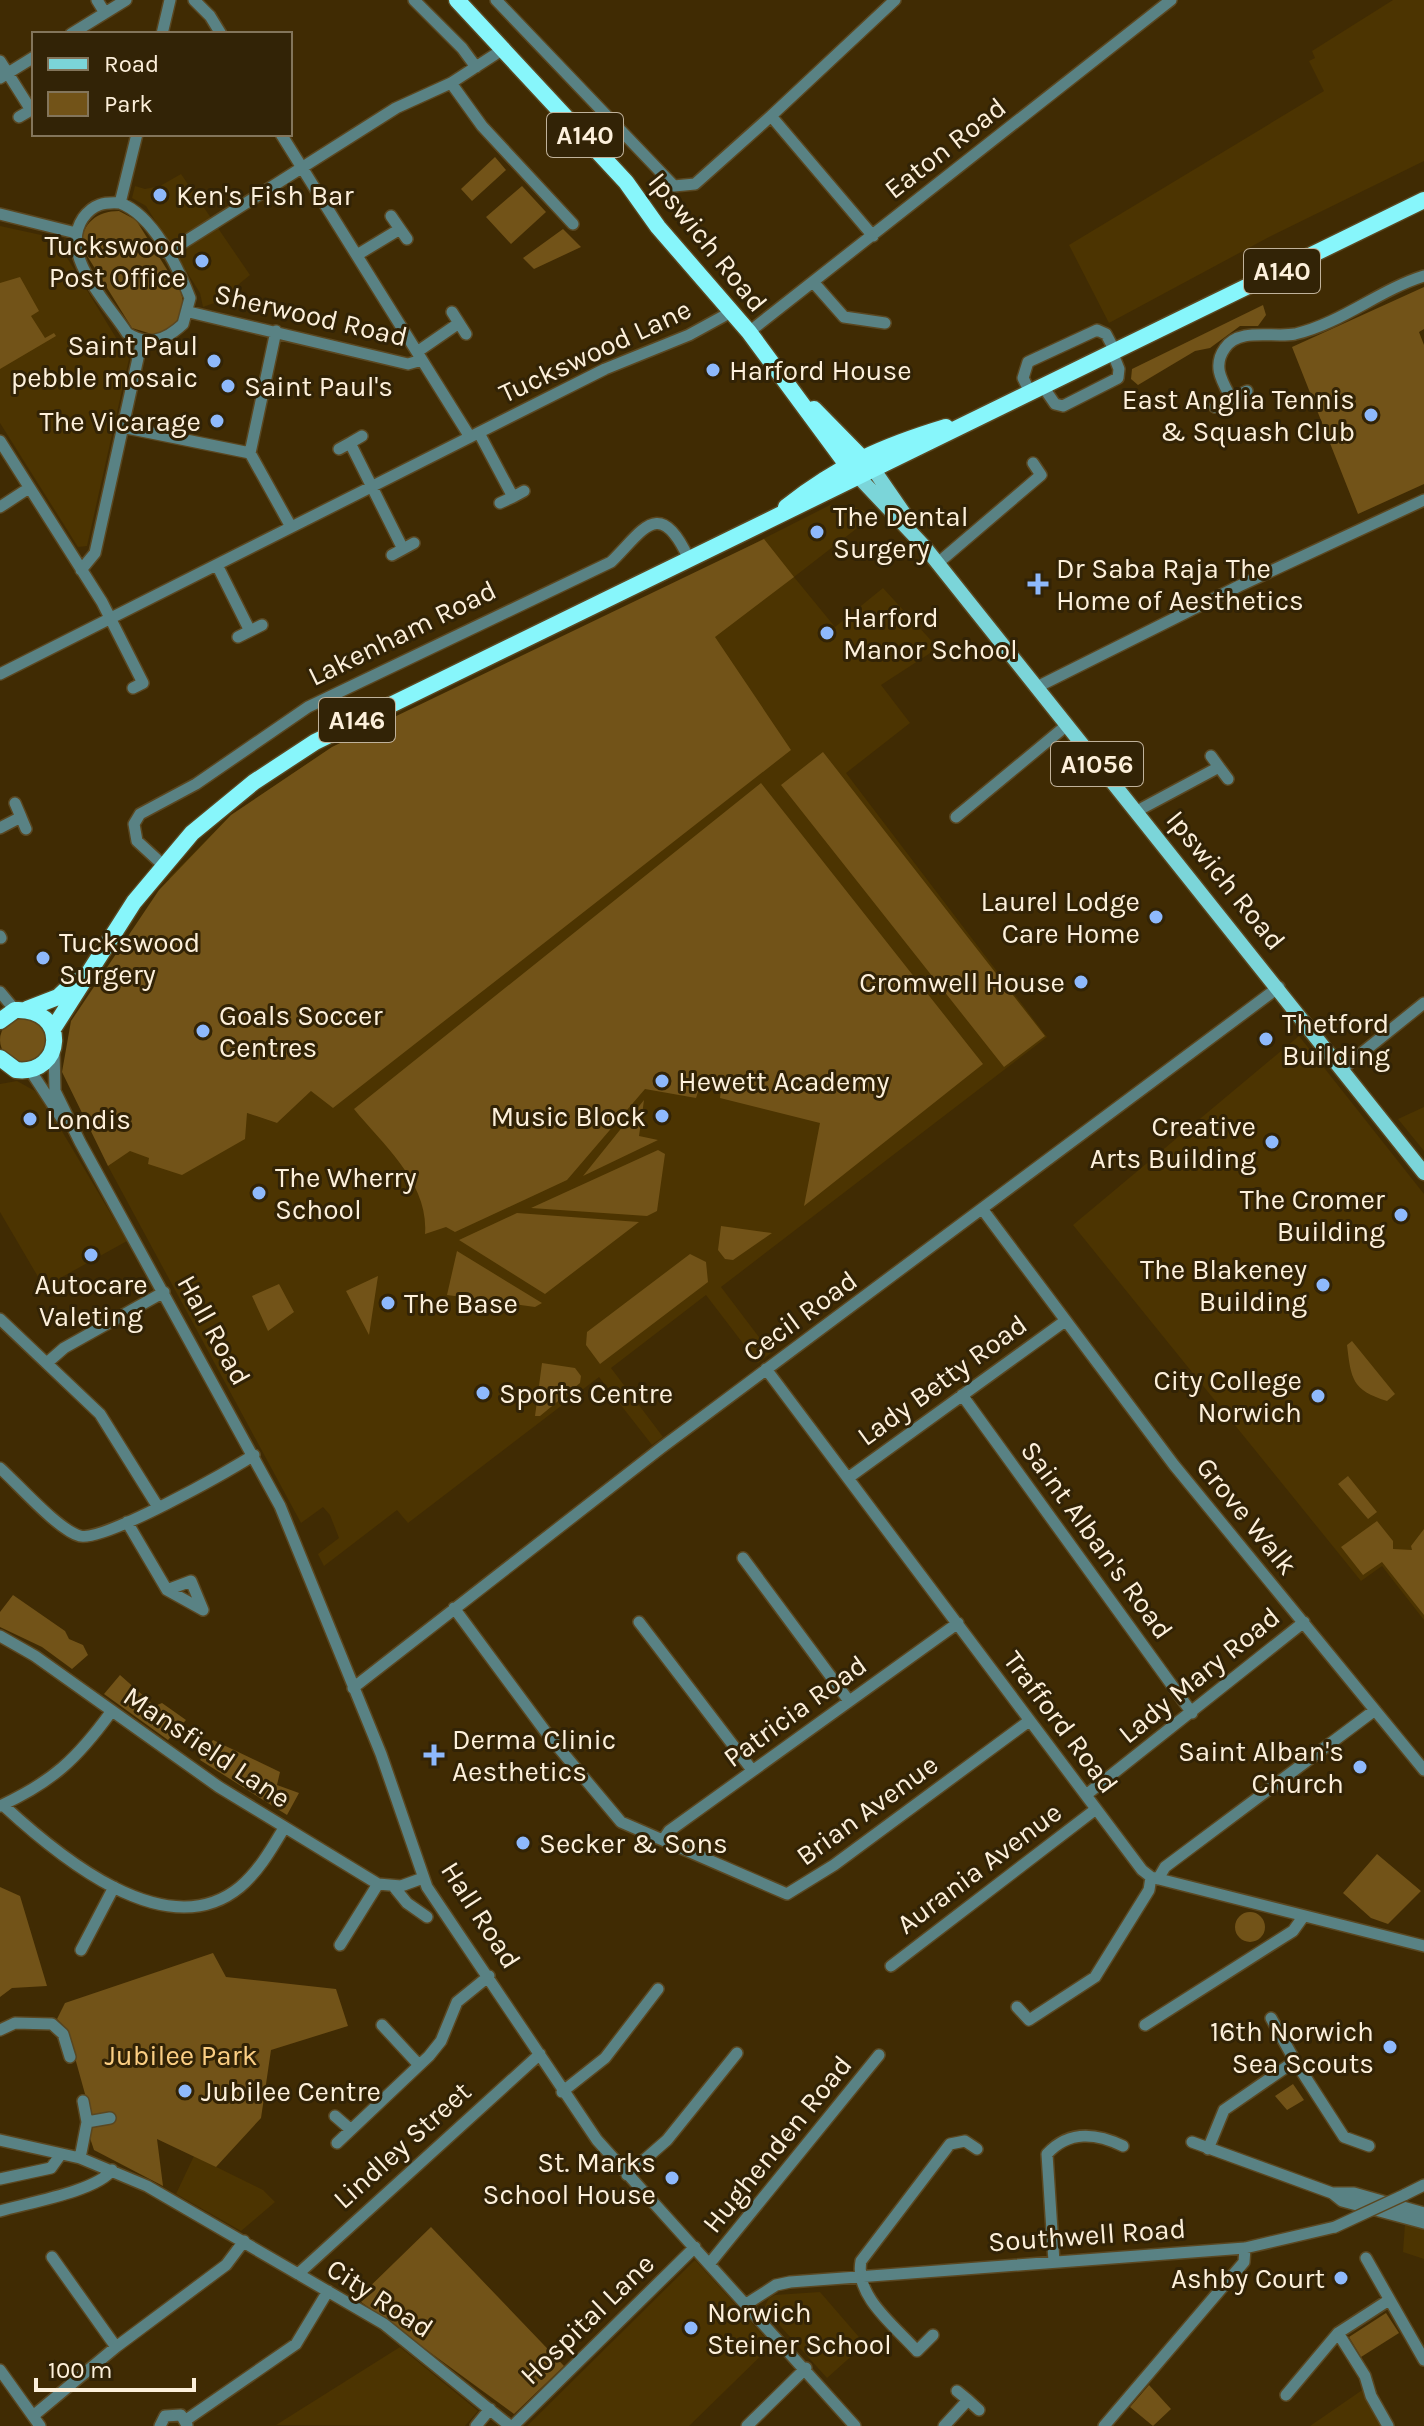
<svg xmlns="http://www.w3.org/2000/svg" width="1424" height="2426" viewBox="0 0 1424 2426" font-family="Karla,sans-serif">
<rect width="100%" height="100%" fill="#402b03"/>
<path fill="#4c3401" d="M 1393,0 L 1424,0 L 1424,161 L 1269,237 L 1109,323 L 1069,245 L 1324,91 L 1309,61 L 1315,58 L 1312,51 Z
M 181,174 L 250,275 L 217,302 L 203,307 L 200,293 L 146,206 L 132,198 L 135,186 L 145,189 L 160,186 Z
M 0,226 L 55,238 L 129,359 L 87,546 L 78,547 L 0,423 Z
M 830,505 L 854,507 L 874,515 L 794,577 L 835,627 L 883,588 L 938,648 L 881,685 L 910,723 L 846,773 L 1047,1037 L 721,1287 L 771,1353 L 758,1363 L 706,1295 L 611,1368 L 663,1437 L 652,1445 L 599,1377 L 408,1523 L 397,1510 L 324,1566 L 318,1554 L 339,1538 L 330,1515 L 323,1507 L 301,1523 L 108,1166 L 130,1150 L 150,1158 L 148,1163 L 247,1113 L 277,1123 L 311,1091 L 228,885 L 168,879 L 231,815 L 332,747 L 686,578 Z
M 1299,1036 L 1424,1194 L 1424,1620 L 1382,1566 L 1361,1581 L 1073,1225 Z
M 17,1081 L 35,1091 L 47,1106 L 127,1241 L 44,1287 L 0,1212 L 0,1084 Z
M 1424,1107 L 1424,1151 L 1398,1119 Z
M 194,2156 L 263,2190 L 275,2202 L 241,2231 L 176,2194 Z
M 1405,2224 L 1424,2229 L 1424,2259 L 1403,2252 Z
M 695,2260 L 772,2345 L 689,2426 L 527,2426 Z
M 820,2292 L 865,2344 L 827,2378 L 764,2308 L 769,2298 L 775,2295 Z
M 400,2347 L 478,2411 L 465,2426 L 276,2425 Z
M 1371,2384 L 1395,2426 L 1310,2426 Z"/>
<path fill="#725318" d="M 495,157 L 506,170 L 472,201 L 461,189 Z
M 522,186 L 546,212 L 511,244 L 486,217 Z
M 119,211 L 136,220 L 181,292 C 187,316 175,327 155,335 L 132,328 L 81,246 C 82,223 97,211 119,211 Z
M 563,229 L 581,247 L 534,269 L 523,258 Z
M 20,277 L 39,311 L 31,316 L 45,338 L 54,333 L 56,336 L 0,369 L 0,283 Z
M 1424,287 L 1424,329 L 1419,332 L 1424,345 L 1424,484 L 1358,514 L 1292,347 Z
M 1263,305 L 1266,315 L 1258,326 L 1240,326 L 1210,348 L 1195,351 L 1138,385 L 1131,379 L 1132,369 Z
M 764,539 L 794,577 L 715,637 L 791,750 L 333,1108 L 311,1091 L 277,1123 L 247,1113 L 245,1139 L 182,1175 L 148,1164 L 149,1158 L 130,1151 L 108,1166 L 62,1072 L 71,1021 L 159,890 L 231,815 L 332,747 Z
M 823,752 L 1045,1036 L 1004,1067 L 781,785 Z
M 761,783 L 983,1064 L 804,1206 L 820,1123 L 720,1098 L 721,1090 L 700,1086 L 696,1098 L 645,1089 L 567,1180 L 455,1232 L 446,1227 L 425,1234 C 429,1183 384,1146 354,1109 Z
M0 1040a23 23 0 1 1 46 0a23 23 0 1 1-46 0Z
M 644,1100 L 639,1136 L 658,1140 L 583,1176 Z
M 658,1150 L 665,1154 L 657,1211 L 647,1216 L 531,1208 Z
M 517,1213 L 639,1222 L 545,1294 L 459,1240 Z
M 721,1226 L 772,1233 L 733,1260 L 725,1259 L 718,1250 Z
M 457,1251 L 542,1303 L 535,1307 L 447,1295 Z
M 690,1254 L 706,1262 L 708,1282 L 600,1364 L 586,1345 L 587,1332 Z
M 378,1276 L 369,1335 L 346,1291 Z
M 279,1284 L 294,1312 L 268,1331 L 252,1296 Z
M 1352,1341 L 1395,1394 L 1387,1401 C 1352,1390 1351,1379 1347,1345 Z
M 542,1363 L 575,1368 L 581,1376 L 580,1383 L 540,1416 L 535,1416 Z
M 1348,1476 L 1377,1512 L 1368,1519 L 1338,1484 Z
M 1377,1521 L 1393,1541 L 1393,1549 L 1412,1550 L 1411,1546 L 1424,1529 L 1424,1615 L 1382,1562 L 1363,1575 L 1341,1547 Z
M 13,1595 L 65,1631 L 69,1639 L 83,1645 L 88,1655 L 72,1669 L 42,1647 L 0,1627 L 0,1612 Z
M 120,1675 L 155,1706 L 162,1703 L 186,1720 L 168,1740 L 104,1694 Z
M 213,1740 L 280,1772 L 277,1785 L 299,1793 L 287,1815 L 200,1760 Z
M 1377,1854 L 1421,1891 L 1388,1924 L 1371,1918 L 1343,1893 Z
M 0,1887 L 20,1896 L 47,1986 L 12,1988 L 0,1997 Z
M1235 1927a15 15 0 1 1 30 0a15 15 0 1 1-30 0Z
M 213,1953 L 226,1977 L 336,1989 L 348,2026 L 271,2050 L 261,2118 L 216,2167 L 157,2139 L 163,2186 L 94,2150 L 89,2135 L 90,2112 L 67,2029 L 57,2019 L 65,2003 Z
M 1293,2084 L 1304,2100 L 1287,2110 L 1275,2096 Z
M 431,2227 L 564,2366 L 514,2414 L 357,2299 Z
M 1386,2313 L 1399,2333 L 1361,2357 L 1349,2337 Z
M 1149,2385 L 1171,2409 L 1153,2426 L 1130,2407 Z"/>
<g fill="none" stroke-linecap="round" stroke-linejoin="round">
<g stroke="#5a4721" stroke-width="14">
<path id="minor" d="M 97,0 L 105,13
M 194,0 L 210,16 L 221,34
M 414,0 L 462,48 L 476,67
M 496,0 L 674,186 L 695,184 L 771,116
M 71,34 L 126,0
M 162,34 L 170,0
M 0,61 L 31,110 L 34,108
M 0,78 L 34,57
M 451,83 L 482,126 L 573,224
M 19,117 L 31,110
M 281,134 L 470,437
M 120,203 C 153,215 178,267 190,298 L 183,324 C 166,340 148,347 127,333 C 108,303 58,255 83,218 C 93,204 104,202 120,203 Z
M 120,203 L 137,134
M 0,214 L 76,233
M 391,216 L 400,229
M 873,236 L 771,116 L 895,0
M 167,253 L 396,108 L 451,83 L 505,48
M 357,255 L 400,229 L 407,239
M 814,283 L 844,317 L 885,323
M 189,312 L 408,364 L 422,360
M 452,312 L 459,323
M 276,331 L 250,453 L 290,525
M 749,332 L 1171,0
M 417,352 L 459,323 L 466,334
M 1044,388 L 1055,404 L 1063,406 L 1118,378 L 1119,369 L 1113,354
M 1031,394 L 1023,378 L 1028,362 L 1097,330 L 1106,334 L 1116,353
M 1231,398 C 1222,381 1212,366 1225,348 C 1239,327 1273,338 1295,334 C 1342,323 1379,290 1424,276
M 1215,407 L 1247,391
M 122,427 L 250,453
M 479,433 L 513,497 L 500,503
M 0,441 L 102,602 L 143,683 L 133,688
M 350,443 L 362,436
M 339,449 L 350,443 L 403,549 L 392,555
M 513,497 L 524,491
M 0,507 L 29,488
M 403,549 L 414,543
M 938,563 L 1041,475 L 1033,463
M 217,565 L 250,631 L 238,637
M 81,570 L 95,553 L 142,340
M 250,631 L 262,625
M 0,674 L 605,369 L 689,335 L 731,312
M 1037,687 L 1239,586 L 1424,500
M 1219,767 L 1228,779
M 15,803 L 21,817
M 1137,811 L 1219,767 L 1211,756
M 956,817 L 1067,725
M 0,828 L 21,817 L 26,829
M 163,865 L 137,841 L 134,824 L 140,814 L 196,784 L 308,707 L 611,562 C 643,531 659,495 689,559
M 0,936 L 1,938
M 0,992 L 15,1010
M 54,1051 L 55,1091 L 80,1142 L 280,1506 L 381,1754 L 427,1887 L 597,2140 L 855,2426
M 1342,1069 L 1424,1003
M 30,1070 L 62,1119
M 983,1210 L 1174,1465 L 1424,1770
M 0,1319 L 100,1414 L 158,1507
M 48,1362 L 64,1348 L 164,1292
M 766,1369 L 1142,1870 L 1151,1877 L 1424,1946
M 962,1395 L 1192,1713
M 0,1468 C 18,1484 58,1530 80,1536 C 104,1542 229,1471 254,1455
M 848,1478 L 1065,1321
M 127,1522 L 167,1590 L 203,1610
M 743,1558 L 849,1701
M 167,1590 L 191,1581 L 203,1610
M 454,1608 L 548,1735 L 621,1822 L 787,1894 L 834,1865 L 1029,1721
M 639,1622 L 752,1770
M 0,1636 L 35,1656 L 219,1787 L 378,1884 L 401,1886 L 423,1878
M 353,1688 L 661,1448 L 1279,987
M 1086,1795 L 1304,1622
M 3,1805 C 56,1854 166,1948 240,1887 C 259,1871 272,1848 284,1828
M 0,1806 C 52,1782 77,1759 111,1712
M 663,1840 L 669,1831 L 958,1623
M 1158,1879 L 1165,1867 L 1375,1710
M 394,1887 L 407,1903 L 427,1917
M 340,1945 L 378,1884
M 81,1950 L 114,1887
M 891,1966 L 1096,1809
M 1017,2007 L 1029,2020 L 1095,1977 L 1149,1890 L 1151,1877
M 382,2025 L 419,2065
M 1145,2025 L 1293,1931 L 1303,1917
M 0,2030 L 15,2023 L 52,2024 L 63,2034 L 70,2057
M 1295,2061 L 1344,2137 L 1369,2146
M 562,2092 L 605,2058 L 658,1989
M 335,2116 L 350,2129
M 87,2122 L 110,2118
M 0,2140 L 80,2158 L 147,2186 L 384,2324 L 510,2426
M 1192,2142 L 1332,2193 L 1342,2201 L 1424,2223
M 337,2143 L 429,2056 L 441,2041 L 457,2002 L 489,1976
M 1208,2149 L 1224,2110 L 1295,2061 L 1271,2018
M 80,2158 L 87,2122 L 83,2101
M 627,2175 L 667,2140 L 737,2053
M 0,2179 L 51,2168 L 61,2154
M 1333,2193 L 1354,2193 L 1424,2213
M 1404,2195 L 1424,2185
M 0,2211 C 27,2203 97,2191 112,2170
M 52,2257 L 116,2347
M 1366,2258 L 1424,2360
M 1054,2262 L 1047,2154 C 1069,2130 1096,2133 1123,2146
M 710,2263 L 879,2055
M 298,2274 L 540,2054
M 748,2303 L 776,2285 L 790,2282 L 1245,2248 L 1335,2227
M 1338,2333 L 1365,2376 L 1371,2396 L 1388,2426
M 933,2335 L 917,2351 C 896,2327 854,2296 861,2261 L 950,2144 L 965,2141 L 977,2149
M 0,2370 L 40,2426
M 957,2391 L 968,2400
M 1286,2395 L 1338,2333 L 1389,2300
M 33,2416 L 116,2347 L 226,2265 L 244,2241
M 186,2420 L 296,2344 L 328,2291
M 160,2426 L 165,2416 L 181,2415 L 187,2425
M 476,2426 L 490,2409
M 513,2426 L 695,2247
M 747,2426 L 806,2368
M 944,2426 L 968,2400 L 979,2410
M 1104,2426 L 1244,2262 L 1245,2248"/>
</g>
<g stroke="#5a4721" stroke-width="17">
<path id="major" d="M 851,469 L 924,546 L 1424,1173
M 874,470 L 910,522"/>
</g>
<g stroke="#5a4721" stroke-width="19">
<path id="highway" d="M 457,0 L 626,182 L 658,227 L 749,332 L 847,465
M 814,409 L 868,464
M 786,507 C 838,466 883,446 946,427
M 27,1009 L 58,997 L 76,980
M 0,1021 L 15,1010 C 70,1007 64,1076 16,1070 L 0,1058
M 53,1029 L 134,902 L 192,833 L 254,782 L 315,742 L 1424,200"/>
</g>
<use href="#minor" stroke="#598284" stroke-width="11"/>
<use href="#major" stroke="#7bd5d9" stroke-width="14"/>
<use href="#highway" stroke="#87f6fb" stroke-width="16"/>
<g stroke="#5a4721" stroke-width="14" stroke-linecap="butt">
<path id="minor-bridge" d="M 1335,2227 L 1404,2195"/>
</g>
<use href="#minor-bridge" stroke="#598284" stroke-width="11"/>
</g>
<g fill="#8eb9fc" stroke="#322306" stroke-width="3">
<circle cx="160" cy="195" r="8"/>
<circle cx="202" cy="261" r="8"/>
<circle cx="214" cy="361" r="8"/>
<circle cx="713" cy="370" r="8"/>
<circle cx="228" cy="386" r="8"/>
<circle cx="1371" cy="415" r="8"/>
<circle cx="217" cy="421" r="8"/>
<circle cx="817" cy="532" r="8"/>
<path d="M1034 572h8v8h8v8h-8v8h-8v-8h-8v-8h8z"/>
<circle cx="827" cy="633" r="8"/>
<circle cx="1156" cy="917" r="8"/>
<circle cx="43" cy="958" r="8"/>
<circle cx="1081" cy="982" r="8"/>
<circle cx="203" cy="1031" r="8"/>
<circle cx="1266" cy="1039" r="8"/>
<circle cx="662" cy="1081" r="8"/>
<circle cx="662" cy="1116" r="8"/>
<circle cx="30" cy="1119" r="8"/>
<circle cx="1272" cy="1142" r="8"/>
<circle cx="259" cy="1193" r="8"/>
<circle cx="1401" cy="1215" r="8"/>
<circle cx="91" cy="1255" r="8"/>
<circle cx="1323" cy="1285" r="8"/>
<circle cx="388" cy="1303" r="8"/>
<circle cx="483" cy="1393" r="8"/>
<circle cx="1318" cy="1396" r="8"/>
<path d="M430 1743h8v8h8v8h-8v8h-8v-8h-8v-8h8z"/>
<circle cx="1360" cy="1767" r="8"/>
<circle cx="523" cy="1843" r="8"/>
<circle cx="1390" cy="2047" r="8"/>
<circle cx="185" cy="2091" r="8"/>
<circle cx="672" cy="2178" r="8"/>
<circle cx="1341" cy="2278" r="8"/>
<circle cx="691" cy="2328" r="8"/>
</g>
<g text-anchor="middle" dominant-baseline="central" stroke-width="6" stroke-linejoin="round" paint-order="stroke">
<g fill="#322306" stroke="#c0b29b" stroke-width="2">
<rect x="547" y="113" width="76" height="44" rx="6"/>
<rect x="1244" y="249" width="76" height="44" rx="6"/>
<rect x="319" y="698" width="76" height="44" rx="6"/>
<rect x="1051" y="742" width="92" height="44" rx="6"/>
</g>
<g font-size="26" font-weight="bold" fill="#fdf0db">
<text x="585" y="135">A140</text>
<text x="1282" y="271">A140</text>
<text x="357" y="720">A146</text>
<text x="1097" y="764">A1056</text>
</g>
<g font-size="28" fill="#fdf0db" stroke="#322306">
<text transform="translate(945 148) rotate(-38)">Eaton Road</text>
<text transform="translate(708 242) rotate(51)">Ipswich Road</text>
<text transform="translate(311 315) rotate(13)">Sherwood Road</text>
<text transform="translate(595 351) rotate(-25)">Tuckswood Lane</text>
<text transform="translate(402 633) rotate(-26)">Lakenham Road</text>
<text transform="translate(1226 880) rotate(51)">Ipswich Road</text>
<text transform="translate(800 1316) rotate(-36)">Cecil Road</text>
<text transform="translate(214 1330) rotate(61)">Hall Road</text>
<text transform="translate(942 1380) rotate(-36)">Lady Betty Road</text>
<text transform="translate(1247 1516) rotate(51)">Grove Walk</text>
<text transform="translate(1097 1540) rotate(54)">Saint Alban's Road</text>
<text transform="translate(1199 1675) rotate(-39)">Lady Mary Road</text>
<text transform="translate(795 1711) rotate(-36)">Patricia Road</text>
<text transform="translate(1061 1722) rotate(53)">Trafford Road</text>
<text transform="translate(207 1747) rotate(34)">Mansfield Lane</text>
<text transform="translate(867 1810) rotate(-36)">Brian Avenue</text>
<text transform="translate(979 1868) rotate(-37)">Aurania Avenue</text>
<text transform="translate(481 1915) rotate(57)">Hall Road</text>
<text transform="translate(777 2144) rotate(-51)">Hughenden Road</text>
<text transform="translate(402 2145) rotate(-42)">Lindley Street</text>
<text transform="translate(1087 2235) rotate(-4)">Southwell Road</text>
<text transform="translate(380 2298) rotate(33)">City Road</text>
<text transform="translate(587 2319) rotate(-44)">Hospital Lane</text>
</g>
<g font-size="28" fill="#fdf0db" stroke="#322306" text-anchor="start">
<text x="176" y="195">Ken's Fish Bar</text>
<text x="186" y="245" text-anchor="end">Tuckswood<tspan x="186" dy="32">Post Office</tspan></text>
<text x="198" y="345" text-anchor="end">Saint Paul<tspan x="198" dy="32">pebble mosaic</tspan></text>
<text x="729" y="370">Harford House</text>
<text x="244" y="386">Saint Paul's</text>
<text x="1355" y="399" text-anchor="end">East Anglia Tennis<tspan x="1355" dy="32">&amp; Squash Club</tspan></text>
<text x="201" y="421" text-anchor="end">The Vicarage</text>
<text x="833" y="516">The Dental<tspan x="833" dy="32">Surgery</tspan></text>
<text x="1056" y="568">Dr Saba Raja The<tspan x="1056" dy="32">Home of Aesthetics</tspan></text>
<text x="843" y="617">Harford<tspan x="843" dy="32">Manor School</tspan></text>
<text x="1140" y="901" text-anchor="end">Laurel Lodge<tspan x="1140" dy="32">Care Home</tspan></text>
<text x="59" y="942">Tuckswood<tspan x="59" dy="32">Surgery</tspan></text>
<text x="1065" y="982" text-anchor="end">Cromwell House</text>
<text x="219" y="1015">Goals Soccer<tspan x="219" dy="32">Centres</tspan></text>
<text x="1282" y="1023">Thetford<tspan x="1282" dy="32">Building</tspan></text>
<text x="678" y="1081">Hewett Academy</text>
<text x="646" y="1116" text-anchor="end">Music Block</text>
<text x="46" y="1119">Londis</text>
<text x="1256" y="1126" text-anchor="end">Creative<tspan x="1256" dy="32">Arts Building</tspan></text>
<text x="275" y="1177">The Wherry<tspan x="275" dy="32">School</tspan></text>
<text x="1385" y="1199" text-anchor="end">The Cromer<tspan x="1385" dy="32">Building</tspan></text>
<text x="1307" y="1269" text-anchor="end">The Blakeney<tspan x="1307" dy="32">Building</tspan></text>
<text x="91" y="1284" text-anchor="middle">Autocare<tspan x="91" dy="32">Valeting</tspan></text>
<text x="404" y="1303">The Base</text>
<text x="1302" y="1380" text-anchor="end">City College<tspan x="1302" dy="32">Norwich</tspan></text>
<text x="499" y="1393">Sports Centre</text>
<text x="452" y="1739">Derma Clinic<tspan x="452" dy="32">Aesthetics</tspan></text>
<text x="1344" y="1751" text-anchor="end">Saint Alban's<tspan x="1344" dy="32">Church</tspan></text>
<text x="539" y="1843">Secker &amp; Sons</text>
<text x="1374" y="2031" text-anchor="end">16th Norwich<tspan x="1374" dy="32">Sea Scouts</tspan></text>
<text x="201" y="2091">Jubilee Centre</text>
<text x="656" y="2162" text-anchor="end">St. Marks<tspan x="656" dy="32">School House</tspan></text>
<text x="1325" y="2278" text-anchor="end">Ashby Court</text>
<text x="707" y="2312">Norwich<tspan x="707" dy="32">Steiner School</tspan></text>
</g>
<g font-size="28" fill="#fbce83" stroke="#322306">
<text x="181" y="2055">Jubilee Park</text>
</g>
</g>
<rect x="32" y="32" width="260" height="104" fill="#322306" stroke="#83755b" stroke-width="2"/>
<rect x="48" y="58" width="40" height="12" fill="#7bd5d9" stroke="#83755b" stroke-width="2"/>
<text x="104" y="72" font-size="24" fill="#fdf0db">Road</text>
<rect x="48" y="92" width="40" height="24" fill="#725318" stroke="#83755b" stroke-width="2"/>
<text x="104" y="112" font-size="24" fill="#fdf0db">Park</text>
<path d="M36 2378v12h158v-12" fill="none" stroke="#fdf0db" stroke-width="4"/>
<text x="48" y="2378" font-size="24" fill="#fdf0db" stroke="#322306" stroke-width="6" paint-order="stroke">100 m</text>
</svg>
